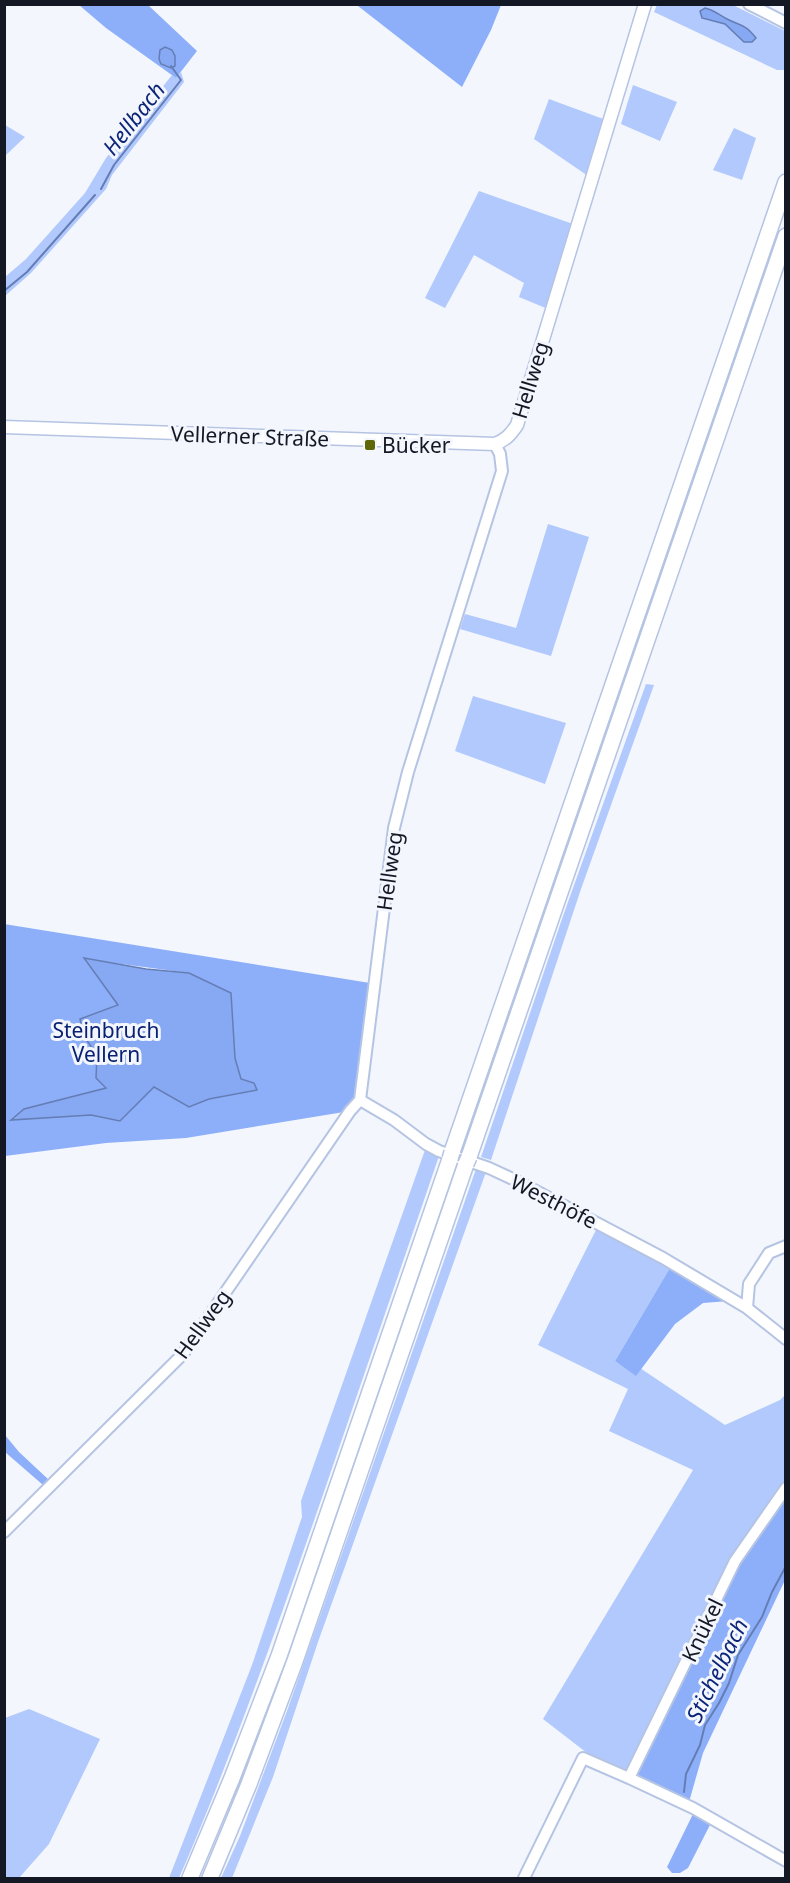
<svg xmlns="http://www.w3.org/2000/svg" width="790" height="1883" viewBox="0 0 790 1883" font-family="'Noto Sans',sans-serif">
<rect width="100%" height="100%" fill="#f3f6fd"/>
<path fill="#b1c9fc" d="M 657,5 L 733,5 L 785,31 L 785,70 L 777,70 L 654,12 Z
M 181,72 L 184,82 L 112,175 L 106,189 L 31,273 L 5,296 L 5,277 L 26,259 L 85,193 L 106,158 L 172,75 L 176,78 Z
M 633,85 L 677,102 L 660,141 L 621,124 Z
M 549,99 L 606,120 L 588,176 L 534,139 Z
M 5,125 L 25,137 L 5,156 Z
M 734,128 L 756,138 L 742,180 L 713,170 Z
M 479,191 L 573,224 L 548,309 L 519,297 L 524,283 L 474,255 L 445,308 L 425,298 Z
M 548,524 L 589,537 L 551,656 L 460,629 L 465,614 L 516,628 Z
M 646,684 L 654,685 L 581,889 L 491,1160 L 481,1157 L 563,916 Z
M 473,696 L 566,723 L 545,784 L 455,751 Z
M 425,1150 L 439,1156 C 402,1265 364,1374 327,1483 C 281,1616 235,1749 179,1878 L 169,1878 L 252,1665 L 302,1517 L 301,1501 Z
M 476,1169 L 486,1172 L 318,1642 L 273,1777 L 232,1878 L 221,1878 L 240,1836 L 287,1711 Z
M 597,1228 L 671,1266 L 615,1361 L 636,1375 L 640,1368 L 725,1425 L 780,1400 L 785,1395 L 785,1481 L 764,1512 L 627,1772 L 587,1753 L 543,1719 L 693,1470 L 609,1431 L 628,1389 L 538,1345 Z
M 29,1709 L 100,1739 L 49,1844 L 19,1878 L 5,1878 L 5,1718 Z"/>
<path fill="#8daffa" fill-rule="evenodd" d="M 360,4 L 501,4 L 501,5 L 491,30 L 462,87 L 358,6 Z
M 79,5 L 148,5 L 197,51 L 176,78 L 106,28 Z
M 4,924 L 370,983 L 360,1100 L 350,1111 L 186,1138 L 106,1143 L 5,1156 ZM 84,959 L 189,973 L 231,993 L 235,1058 L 241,1079 L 254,1083 L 257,1090 L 209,1099 L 189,1107 L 154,1087 L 120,1120 L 91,1115 L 11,1120 L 24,1109 L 106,1088 L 96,1078 L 97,1055 L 118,1005 Z
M 671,1266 L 729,1301 L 703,1303 L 675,1324 L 636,1376 L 615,1361 Z
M 5,1435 L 19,1452 L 49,1480 L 43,1485 L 5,1452 Z
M 785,1495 L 785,1580 L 703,1753 L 689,1802 L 634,1775 L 738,1565 Z
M 693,1814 L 711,1823 L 688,1868 L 680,1873 L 672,1873 L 667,1867 Z"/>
<path fill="#87a8f2" stroke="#647db4" stroke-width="1.5" d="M 705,8 C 714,10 719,15 727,19 C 741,26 745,24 756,38 L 752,42 L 744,42 L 725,24 L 702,18 L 700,11 Z
M 165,47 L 172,50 L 175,56 L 175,66 L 171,68 L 161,64 L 159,59 L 160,50 Z
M 84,958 L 146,969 L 189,973 L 231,993 L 235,1058 L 241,1079 L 254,1083 L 257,1090 L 209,1099 L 189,1107 L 154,1087 L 120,1121 L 91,1115 L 11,1120 L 24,1109 L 106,1088 L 96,1078 L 97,1055 L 83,1035 L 80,1019 L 118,1005 Z"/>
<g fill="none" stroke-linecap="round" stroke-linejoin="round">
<path stroke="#647db4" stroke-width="2" d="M 101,189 L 114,165 L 181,80 L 171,66
M 4,291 L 27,272 L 95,195
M 684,1792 L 686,1774 L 700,1745 L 705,1725 L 719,1703 L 729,1683 L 738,1655 L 762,1617 L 772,1592 L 786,1566"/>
<g stroke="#b5c4e3" stroke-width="14">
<path id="minor" d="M 749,4 L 786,23
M 360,1100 L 394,1120 L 426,1144 L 439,1151 L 489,1168 L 515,1180 L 663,1258 L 747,1308 L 786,1339
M 747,1308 L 749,1284 L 769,1253 L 786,1246
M 4,1532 L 183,1354 L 350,1111 L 360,1100 L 394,828 L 408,772 L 502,471 L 500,454 L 495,444
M 629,1778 L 693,1808 L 786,1861
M 524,1878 L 583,1758 L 629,1778 L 735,1561 L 786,1488"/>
</g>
<g stroke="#b5c4e3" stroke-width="15">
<path id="major" d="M 4,427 L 495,444 C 506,440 511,434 517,425 L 645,4"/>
</g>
<g stroke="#b5c4e3" stroke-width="18">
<path id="highway" d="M 452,1152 L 786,182
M 469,1157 L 786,236
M 190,1878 L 232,1778 L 279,1656 L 450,1159
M 210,1878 L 249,1784 L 295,1661 L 466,1164"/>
</g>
<use href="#minor" stroke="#fff" stroke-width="10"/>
<use href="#major" stroke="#fff" stroke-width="12"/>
<use href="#highway" stroke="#fff" stroke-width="15"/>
<g stroke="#b5c4e3" stroke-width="18" stroke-linecap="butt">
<path id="highway-bridge" d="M 450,1159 L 452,1152
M 466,1164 L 469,1157"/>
</g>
<use href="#highway-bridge" stroke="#fff" stroke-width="15"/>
</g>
<rect fill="#5f6709" stroke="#f3f6fd" stroke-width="2" x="364" y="439" width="12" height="12" rx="3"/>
<g text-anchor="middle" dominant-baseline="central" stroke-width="6" stroke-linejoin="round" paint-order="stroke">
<g font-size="21" fill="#131824" stroke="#f3f6fd">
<text transform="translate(530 380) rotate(-73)">Hellweg</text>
<text transform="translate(250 436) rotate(2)">Vellerner Straße</text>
<text transform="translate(389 871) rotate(-82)">Hellweg</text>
<text transform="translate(554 1201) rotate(27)">Westhöfe</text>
<text transform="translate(202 1324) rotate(-54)">Hellweg</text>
<text transform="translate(702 1630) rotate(-64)">Knükel</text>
</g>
<g font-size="21" fill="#131824" stroke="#f3f6fd" text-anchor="start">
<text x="382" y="445">Bücker</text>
</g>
<g font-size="21" fill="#092074" stroke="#f3f6fd">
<text x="106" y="1030">Steinbruch<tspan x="106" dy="24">Vellern</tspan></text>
</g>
<g font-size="22" font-style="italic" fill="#0c2578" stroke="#f3f6fd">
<text transform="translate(133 118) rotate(-52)">Hellbach</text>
<text transform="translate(716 1670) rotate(-64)">Stichelbach</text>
</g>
</g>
<rect width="790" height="1883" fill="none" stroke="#131824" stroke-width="12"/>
</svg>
